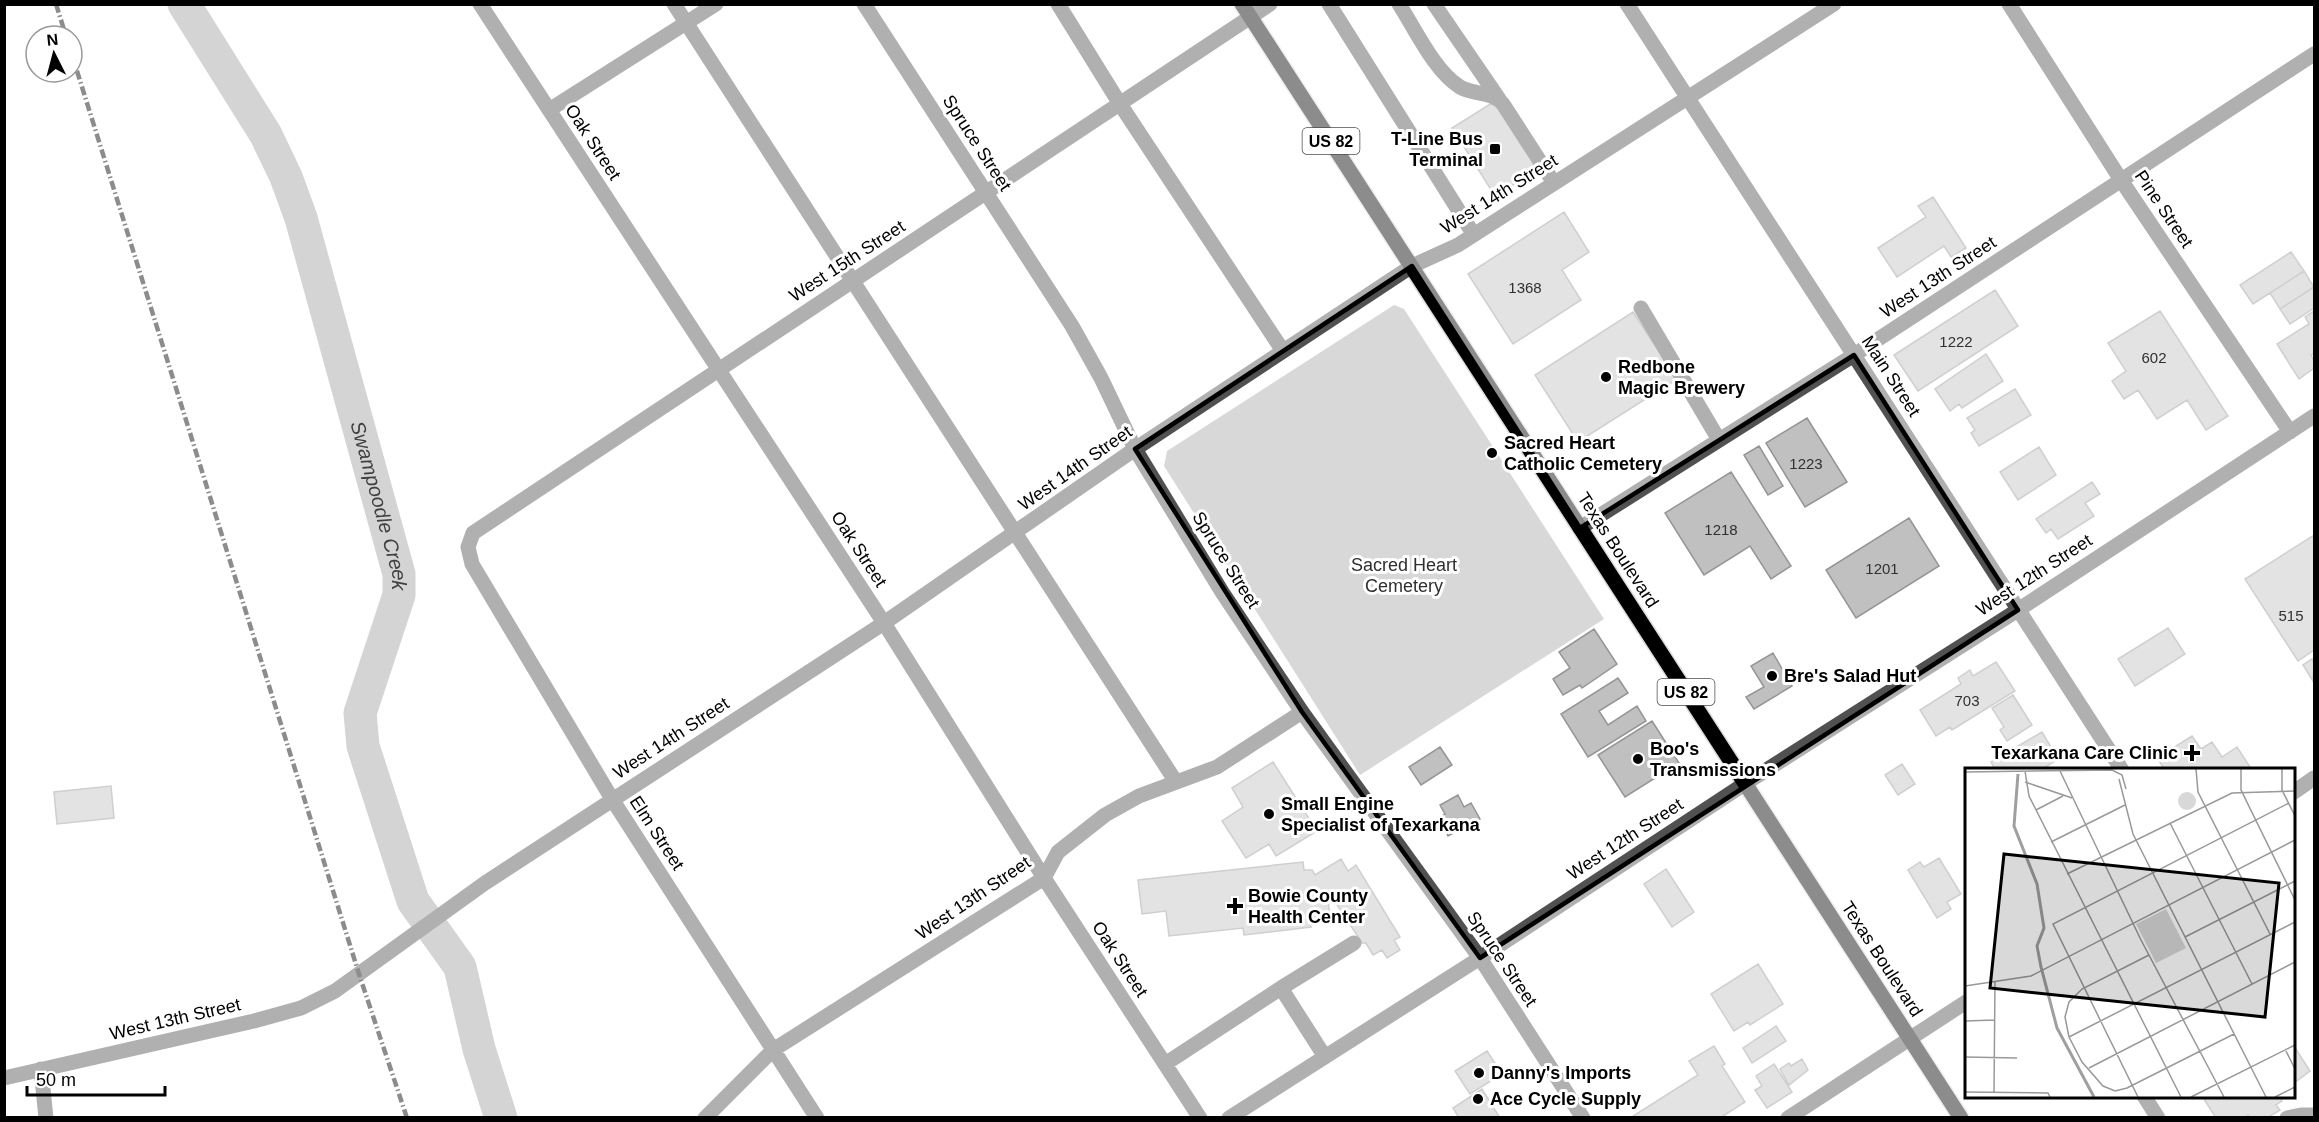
<svg xmlns="http://www.w3.org/2000/svg" width="2319" height="1122" viewBox="0 0 2319 1122" font-family="Arial,sans-serif">
<rect width="100%" height="100%" fill="#fff"/>
<path fill="#d8d8d8" d="M 1394,305 L 1404,309 L 1604,619 L 1360,775 L 1164,466 L 1167,451 Z"/>
<g fill="none" stroke-linecap="round" stroke-linejoin="round">
<path stroke="#9f9f9f" stroke-width="33" id="s1" d="M 184,4 L 266,135 L 286,177 L 301,218 L 399,574 L 399,595 L 360,713 L 363,746 L 413,901 L 460,967 L 479,1049 L 501,1118"/>
</g>
<path fill="#c0c0c0" stroke="#959595" stroke-width="1.5" d="M 1495,101 L 1538,169 L 1495,196 L 1452,128 Z
M 1933,197 L 1966,248 L 1951,257 L 1944,246 L 1897,277 L 1878,248 L 1926,217 L 1918,206 Z
M 1564,212 L 1589,252 L 1562,270 L 1581,300 L 1513,344 L 1468,274 Z
M 2291,252 L 2304,271 L 2253,304 L 2240,285 Z
M 2304,271 L 2314,287 L 2280,309 L 2270,293 Z
M 2314,287 L 2314,308 L 2290,324 L 2280,309 Z
M 1995,290 L 2018,326 L 1918,391 L 1894,355 Z
M 2160,311 L 2228,416 L 2206,430 L 2187,400 L 2157,419 L 2138,390 L 2124,399 L 2112,381 L 2126,371 L 2108,343 Z
M 2314,311 L 2314,353 L 2311,355 L 2314,361 L 2314,368 L 2299,379 L 2277,344 L 2309,324 L 2305,317 Z
M 1633,312 L 1677,379 L 1578,442 L 1535,375 Z
M 1986,354 L 2003,381 L 1962,408 L 1959,404 L 1950,411 L 1935,389 Z
M 2015,389 L 2031,415 L 1979,446 L 1971,433 L 1975,430 L 1967,418 Z
M 1807,418 L 1847,482 L 1805,507 L 1766,443 Z
M 1759,446 L 1783,486 L 1768,495 L 1744,455 Z
M 2039,447 L 2056,475 L 2018,500 L 2000,472 Z
M 1731,472 L 1791,566 L 1771,579 L 1750,546 L 1704,575 L 1665,513 Z
M 2092,482 L 2100,494 L 2085,503 L 2094,516 L 2058,539 L 2051,529 L 2046,533 L 2036,519 Z
M 1909,518 L 1939,566 L 1856,618 L 1826,570 Z
M 2314,535 L 2314,650 L 2298,661 L 2245,579 Z
M 2168,628 L 2185,654 L 2135,686 L 2118,659 Z
M 1594,629 L 1617,664 L 1582,688 L 1580,685 L 1563,695 L 1553,679 L 1570,668 L 1559,652 Z
M 1773,653 L 1792,686 L 1754,709 L 1746,697 L 1764,687 L 1751,666 Z
M 2312,659 L 2314,664 L 2313,681 L 2303,665 Z
M 1996,662 L 2015,691 L 1952,730 L 1950,727 L 1936,736 L 1920,710 L 1961,684 L 1958,678 L 1970,670 L 1973,676 Z
M 1618,678 L 1628,693 L 1599,711 L 1608,725 L 1637,706 L 1646,721 L 1588,757 L 1561,714 Z
M 2013,695 L 2032,725 L 2007,741 L 2000,730 L 2004,727 L 1992,708 Z
M 1652,721 L 1679,763 L 1625,797 L 1598,755 Z
M 2042,732 L 2058,759 L 2041,770 L 1995,770 L 1991,762 Z
M 2192,736 L 2201,749 L 2212,742 L 2222,757 L 2237,747 L 2252,770 L 2165,770 L 2157,758 Z
M 1440,747 L 1452,765 L 1421,785 L 1409,767 Z
M 1273,762 L 1317,831 L 1276,856 L 1269,844 L 1246,858 L 1222,821 L 1243,807 L 1232,788 Z
M 1902,764 L 1915,784 L 1898,795 L 1885,775 Z
M 111,786 L 114,818 L 57,824 L 54,792 Z
M 1458,795 L 1464,807 L 1471,803 L 1480,819 L 1448,836 L 1439,818 L 1445,814 L 1440,805 Z
M 1939,858 L 1961,894 L 1947,902 L 1951,909 L 1937,918 L 1908,870 L 1920,862 L 1924,867 Z
M 1341,859 L 1348,871 L 1356,865 L 1400,937 L 1394,940 L 1400,950 L 1387,958 L 1382,950 L 1373,955 L 1366,943 L 1362,943 L 1334,900 L 1328,900 L 1330,917 L 1310,919 L 1311,927 L 1244,935 L 1243,928 L 1169,936 L 1166,911 L 1142,914 L 1138,880 L 1303,862 L 1304,870 L 1312,870 L 1315,875 Z
M 1666,869 L 1694,912 L 1672,927 L 1644,884 Z
M 1758,964 L 1783,1004 L 1750,1025 L 1748,1022 L 1734,1031 L 1711,994 Z
M 1776,1026 L 1786,1041 L 1752,1063 L 1743,1048 Z
M 1714,1046 L 1725,1064 L 1722,1066 L 1745,1102 L 1720,1118 L 1630,1118 L 1698,1075 L 1689,1061 Z
M 2294,1046 L 2310,1071 L 2294,1083 Z
M 1487,1051 L 1502,1074 L 1470,1094 L 1455,1071 Z
M 1802,1059 L 1808,1070 L 1789,1085 L 1780,1069 L 1789,1063 L 1791,1066 Z
M 1774,1064 L 1792,1092 L 1767,1108 L 1755,1090 L 1762,1086 L 1756,1076 Z
M 1482,1089 L 1500,1118 L 1459,1118 L 1453,1108 Z
M 2202,1096 L 2280,1096 L 2282,1101 L 2276,1105 L 2280,1110 L 2267,1118 L 2250,1118 L 2248,1115 L 2244,1118 L 2216,1118 Z"/>
<g fill="none" stroke-linecap="round" stroke-linejoin="round">
<g stroke="#dbdbdb" stroke-width="18">
<path id="major" d="M 1242,4 L 1961,1118"/>
</g>
<path stroke="#515151" stroke-width="15" d="M 480,4 L 884,623 L 1044,878 L 1200,1118
M 674,4 L 1176,782
M 864,4 L 1072,326 L 1101,378 L 1135,449 L 1222,592 L 1302,712 L 1480,958 L 1583,1118
M 1058,4 L 1120,104 L 1283,351
M 1329,4 L 1474,235
M 1399,4 C 1415,29 1435,72 1460,87 C 1474,95 1492,91 1503,104 L 1554,183
M 1434,4 L 1499,99
M 1627,4 L 2122,770
M 2009,4 L 2121,180 L 2290,432
M 549,110 L 716,4
M 1641,308 L 1719,440
M 1580,528 L 1854,355 L 2314,54
M 2294,792 L 2314,778
M 1325,1057 L 1281,988 L 1354,943
M 1165,1064 L 1281,988
M 41,1069 L 46,1118
M 4,1078 L 254,1021 L 301,1008 L 335,991 L 485,883 L 884,623 L 1135,449 L 1412,266 L 1458,245 L 1834,4
M 2144,1096 L 2158,1118
M 705,1118 L 773,1050 L 1044,878 L 1058,852 L 1105,815 L 1139,796 L 1217,767 L 1302,712
M 817,1118 L 612,799 L 472,564 L 468,547 L 473,533 L 1270,4
M 1229,1118 L 1480,958 L 1746,783 L 2018,610 L 2314,416
M 1788,1118 L 1966,1002
M 2287,1118 L 2301,1115 L 2314,1115"/>
<use href="#major" stroke="#000" stroke-width="15"/>
<path stroke="#000" stroke-width="4.5" stroke-dasharray="9 3 1.5 3" stroke-linecap="butt" d="M 56,4 L 66,36
M 72,55 L 359,974 L 407,1118"/>
</g>
<path d="M0 0H2319V1122H0ZM 1412,266 L 1580,528 L 1854,355 L 2018,610 L 1480,958 L 1302,712 L 1135,449 Z" fill="#fff" fill-opacity=".55" fill-rule="evenodd"/>
<path fill="none" stroke="#000" stroke-width="4.5" stroke-linejoin="round" d="M 1412,266 L 1580,528 L 1854,355 L 2018,610 L 1480,958 L 1302,712 L 1135,449 Z"/>
<g fill="#000" stroke="#fff" stroke-width="2">
<rect x="1489" y="143" width="12" height="12" rx="3"/>
<circle cx="1606" cy="377" r="6"/>
<circle cx="1492" cy="453" r="6"/>
<circle cx="1772" cy="676" r="6"/>
<path d="M2189 744h6v6h6v6h-6v6h-6v-6h-6v-6h6z"/>
<circle cx="1638" cy="759" r="6"/>
<circle cx="1269" cy="814" r="6"/>
<path d="M1232 897h6v6h6v6h-6v6h-6v-6h-6v-6h6z"/>
<circle cx="1479" cy="1073" r="6"/>
<circle cx="1478" cy="1099" r="6"/>
</g>
<g text-anchor="middle" dominant-baseline="central" stroke-width="6" stroke-linejoin="round" paint-order="stroke">
<g font-size="15" fill="#303030">
<text x="1525" y="287">1368</text>
<text x="1956" y="341">1222</text>
<text x="2154" y="357">602</text>
<text x="1806" y="463">1223</text>
<text x="1721" y="529">1218</text>
<text x="1882" y="568">1201</text>
<text x="2291" y="615">515</text>
<text x="1967" y="700">703</text>
</g>
<g fill="#fff" stroke="#4c4c4c" stroke-width="1.5">
<rect x="1302.5" y="128" width="57" height="26" rx="4.5"/>
<rect x="1657.5" y="679" width="57" height="26" rx="4.5"/>
</g>
<g font-size="16" font-weight="bold" fill="#000">
<text x="1331" y="141">US 82</text>
<text x="1686" y="692">US 82</text>
</g>
<g font-size="18" font-weight="bold" fill="#000" stroke="#fff" text-anchor="start">
<text x="1483" y="139" text-anchor="end">T-Line Bus<tspan x="1483" dy="21">Terminal</tspan></text>
<text x="1618" y="367">Redbone<tspan x="1618" dy="21">Magic Brewery</tspan></text>
<text x="1504" y="443">Sacred Heart<tspan x="1504" dy="21">Catholic Cemetery</tspan></text>
<text x="1784" y="676">Bre's Salad Hut</text>
<text x="1650" y="749">Boo's<tspan x="1650" dy="21">Transmissions</tspan></text>
<text x="2178" y="753" text-anchor="end">Texarkana Care Clinic</text>
<text x="1281" y="804">Small Engine<tspan x="1281" dy="21">Specialist of Texarkana</tspan></text>
<text x="1248" y="896">Bowie County<tspan x="1248" dy="21">Health Center</tspan></text>
<text x="1491" y="1073">Danny's Imports</text>
<text x="1490" y="1099">Ace Cycle Supply</text>
</g>
<g font-size="18" fill="#000" stroke="#fff">
<text transform="translate(593 142) rotate(57)">Oak Street</text>
<text transform="translate(977 143) rotate(57)">Spruce Street</text>
<text transform="translate(1499 194) rotate(-32)">West 14th Street</text>
<text transform="translate(2164 209) rotate(56)">Pine Street</text>
<text transform="translate(847 261) rotate(-33)">West 15th Street</text>
<text transform="translate(1938 277) rotate(-33)">West 13th Street</text>
<text transform="translate(1891 376) rotate(57)">Main Street</text>
<text transform="translate(1075 468) rotate(-35)">West 14th Street</text>
<text transform="translate(859 549) rotate(57)">Oak Street</text>
<text transform="translate(1618 550) rotate(57)">Texas Boulevard</text>
<text transform="translate(1226 560) rotate(58)">Spruce Street</text>
<text transform="translate(2034 575) rotate(-33)">West 12th Street</text>
<text transform="translate(671 738) rotate(-33)">West 14th Street</text>
<text transform="translate(657 833) rotate(57)">Elm Street</text>
<text transform="translate(1625 839) rotate(-33)">West 12th Street</text>
<text transform="translate(973 898) rotate(-34)">West 13th Street</text>
<text transform="translate(1120 959) rotate(57)">Oak Street</text>
<text transform="translate(1502 959) rotate(56)">Spruce Street</text>
<text transform="translate(1882 959) rotate(57)">Texas Boulevard</text>
<text transform="translate(175 1019) rotate(-13)">West 13th Street</text>
</g>
<g font-size="18" fill="#2f2f2f" stroke="#fff">
<text x="1404" y="565">Sacred Heart<tspan x="1404" dy="21">Cemetery</tspan></text>
</g>
<g font-size="20" font-style="italic" fill="#404040" stroke="#fff">
<text stroke="none"><textPath href="#s1" startOffset="543">Swampoodle Creek</textPath></text>
</g>
</g>
<g transform="translate(1965 768)">
<rect width="330" height="330" fill="#fff"/>
<path d="M213 33a9 9 0 1 1 18 0a9 9 0 1 1-18 0ZM 201,141 L 221,180 L 191,195 L 171,156 Z" fill="#d8d8d8"/>
<path fill="none" stroke="#9f9f9f" stroke-width="3" d="M 53,6 L 49,58 L 72,116 L 79,160 L 72,178 L 76,199 L 92,260 L 129,329"/>
<path fill="none" stroke="#999" stroke-width="1.5" d="M 231,1 L 233,24 L 305,166M 276,1 L 276,22 L 330,132M 317,1 L 317,22 L 330,48M 60,3 L 64,28 L 216,329M 95,3 L 176,172 L 259,329M 0,4 L 147,2 L 157,7 L 161,21M 154,11 L 168,66 L 301,329M 60,14 L 107,30M 71,42 L 98,28M 205,55 L 287,216M 86,74 L 160,37M 102,106 L 267,25 L 330,23M 220,169 L 330,113M 184,187 L 117,221 L 104,234 L 100,249 L 104,269 L 117,294 L 138,318 L 150,323 L 162,320 L 269,266M 0,218 L 66,208 L 330,72M 0,253 L 30,252M 104,269 L 330,154M 320,281 L 330,301M 0,289 L 52,290M 124,300 L 330,194M 0,324 L 83,325 L 85,329M 29,324 L 30,214M 173,329 L 88,156 L 324,35M 226,329 L 330,277M 310,329 L 330,319"/>
<path fill="#000" fill-opacity="0.15" stroke="#000" stroke-width="3" d="M 39,86 L 314,115 L 300,249 L 25,220 Z"/>
<rect width="330" height="330" fill="none" stroke="#000" stroke-width="3"/>
</g>
<rect width="2319" height="1122" fill="none" stroke="#000000" stroke-width="12"/>
<g transform="translate(54 54) rotate(354)"><circle r="28" fill="#ffffff" stroke="#999999" stroke-width="1.5"/>
<path d="M0-4.5L10 22L0 15L-10 22Z" fill="#000000"/>
<text y="-9" font-size="16" font-weight="bold" text-anchor="middle" fill="#000000">N</text>
</g>
<path d="M27 1086v9h138v-9" fill="none" stroke="#000000" stroke-width="3"/>
<text x="36" y="1086" font-size="18" fill="#000000" stroke="#ffffff" stroke-width="4.5" paint-order="stroke">50 m</text>
</svg>
